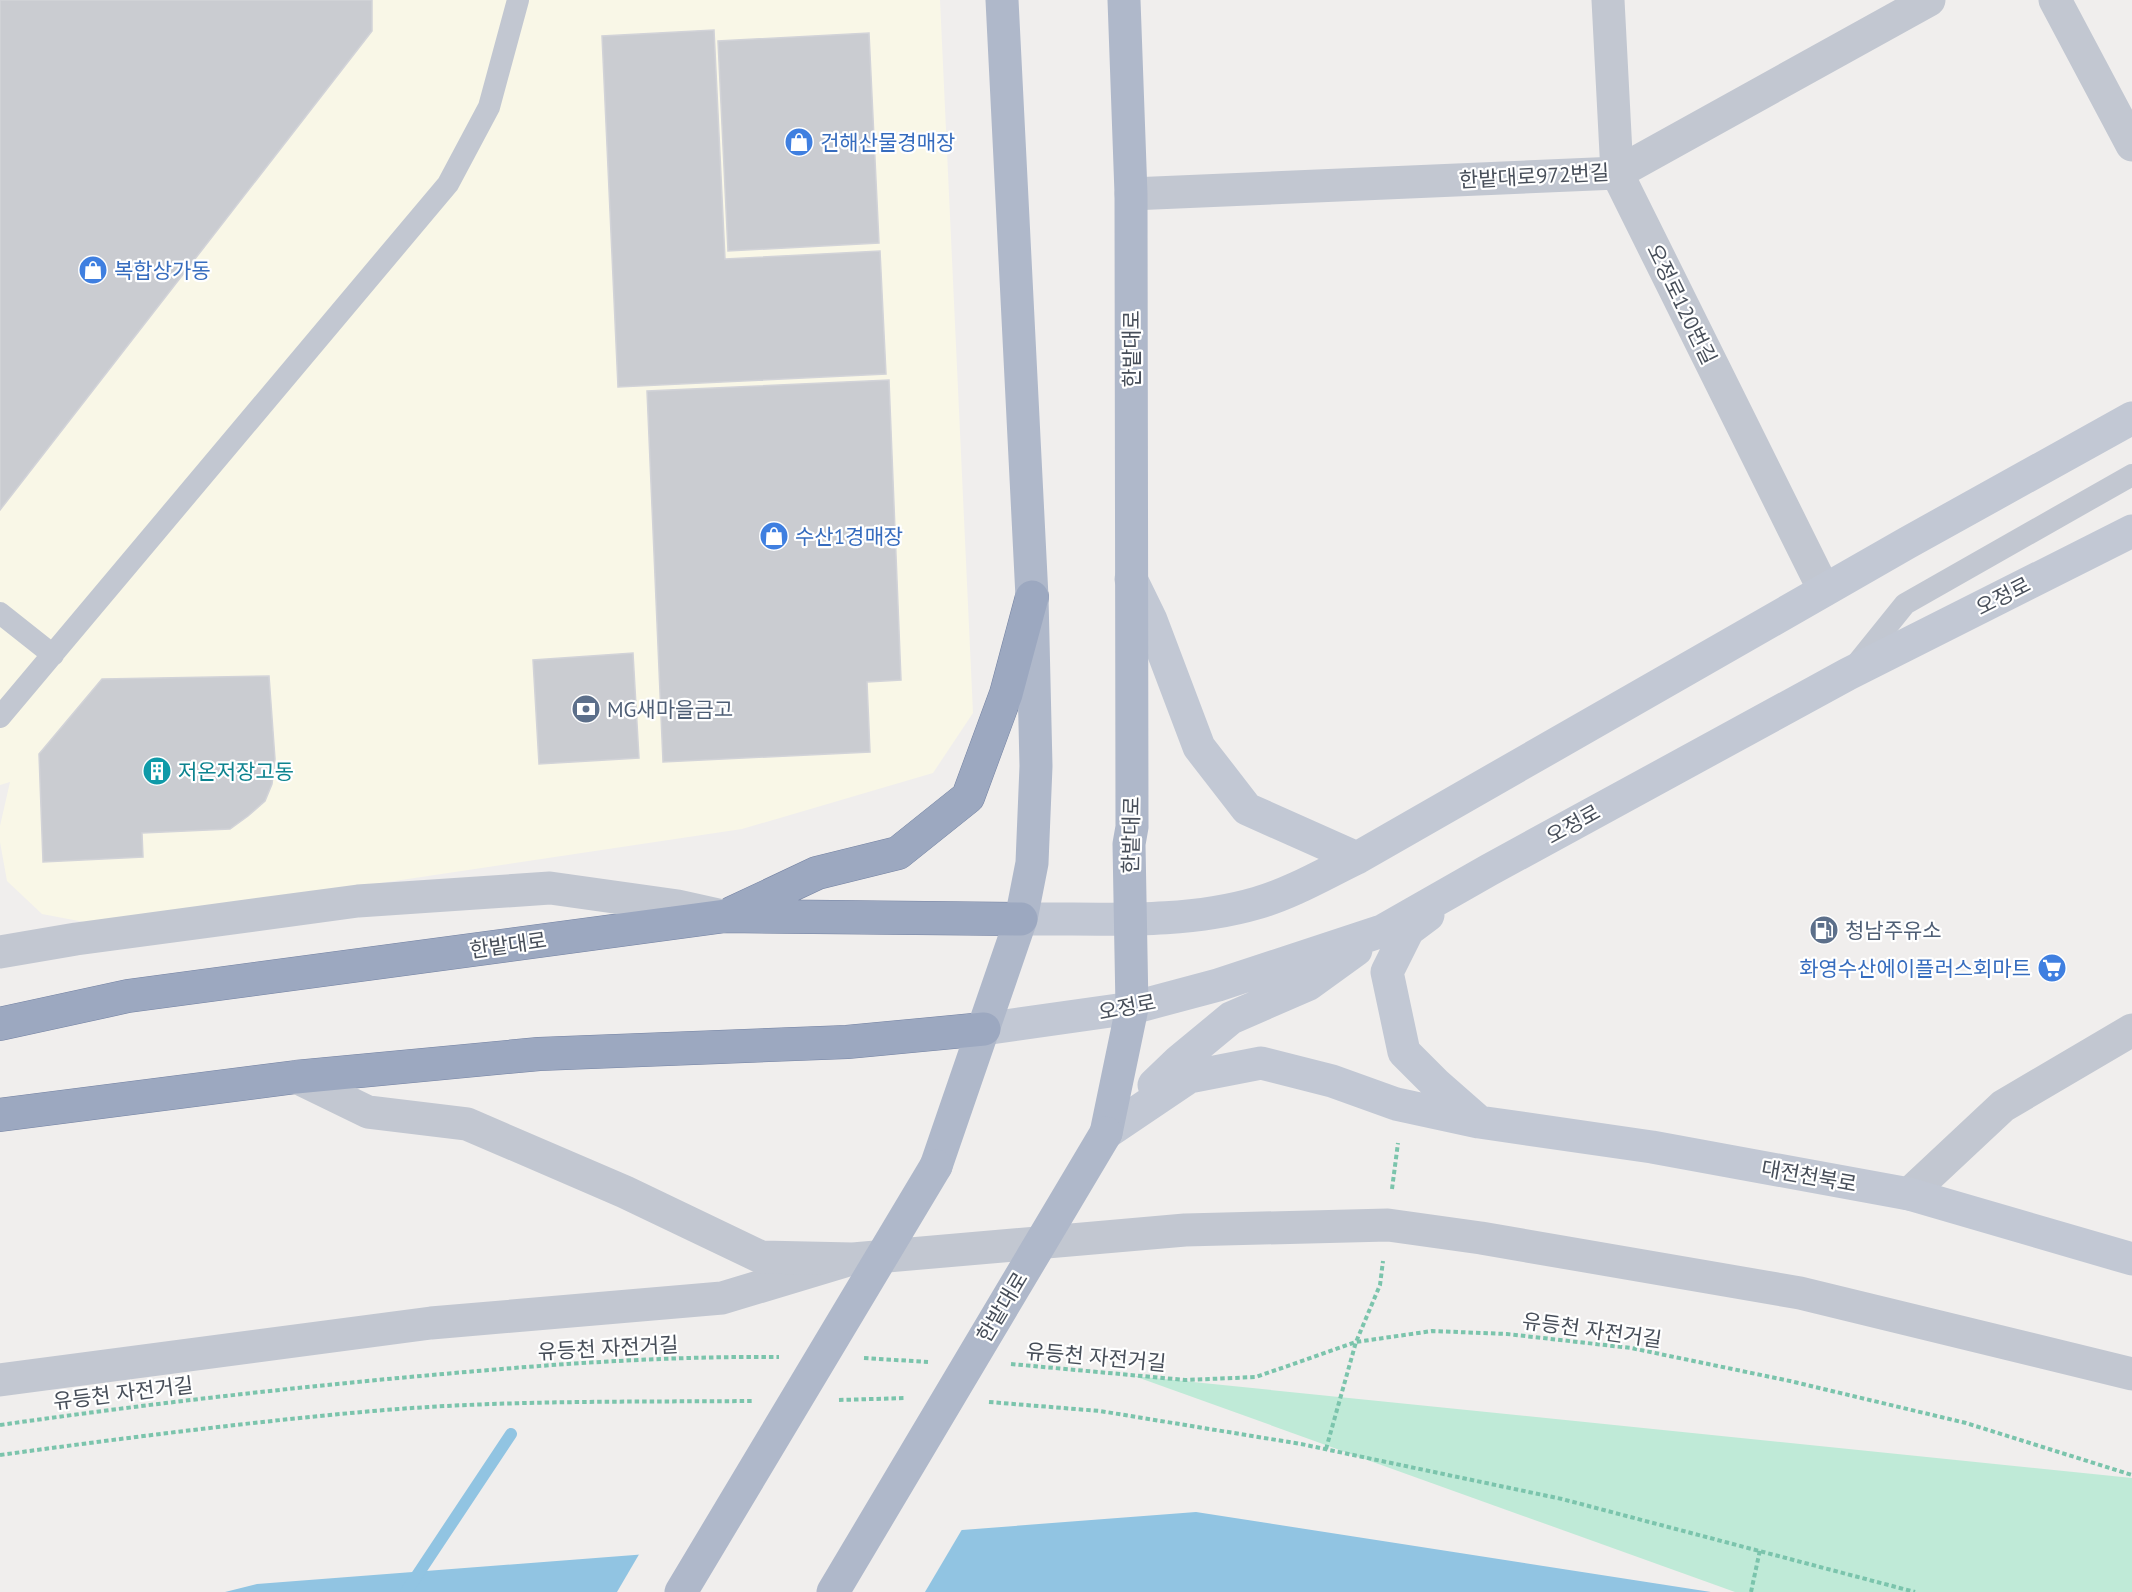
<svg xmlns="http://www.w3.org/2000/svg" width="2132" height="1592" viewBox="0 0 2132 1592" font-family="'PT Sans','Noto Sans KR',sans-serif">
<rect width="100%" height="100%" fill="#f0eeed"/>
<path fill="#f9f7e7" d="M 0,0 L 940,0 L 973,713 L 933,773 L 742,829 L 100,925 L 42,914 L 7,881 L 0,842 L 0,826 L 10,782 L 0,785 Z"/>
<path fill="#bfead7" d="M 1134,1376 L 2132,1478 L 2132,1592 L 1735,1592 Z"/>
<path fill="#91c4e2" d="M 1196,1512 L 1711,1592 L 225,1592 L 257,1584 Z"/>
<path fill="#f0eeed" d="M 964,1526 L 925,1592 L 617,1592 L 641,1551 Z"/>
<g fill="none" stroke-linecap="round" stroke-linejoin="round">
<path stroke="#91c4e2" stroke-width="12" d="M 406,1592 L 511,1434"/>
</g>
<path fill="#caccd1" stroke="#d2d3d8" stroke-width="1.5" d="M 0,0 L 372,0 L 372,31 L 0,510 Z
M 714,30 L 725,259 L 880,251 L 886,374 L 618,387 L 602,36 Z
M 869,33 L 879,243 L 728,251 L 718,41 Z
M 889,380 L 901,680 L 867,682 L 870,752 L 663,762 L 647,391 Z
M 633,653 L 639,758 L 539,764 L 533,660 Z
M 269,676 L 275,759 L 272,784 L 265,801 L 248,816 L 230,829 L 142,833 L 143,857 L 43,862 L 39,754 L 102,679 Z"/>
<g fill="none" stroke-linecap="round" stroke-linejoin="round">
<g stroke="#7583a3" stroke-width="34">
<path id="trunk" d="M 732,913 L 817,873 L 898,853 L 968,797 L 1006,694 L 1032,597
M 0,1024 L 128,996 L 725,916 L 1021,919
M 0,1115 L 296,1077 L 539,1054 L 847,1042 L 984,1029"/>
</g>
<path stroke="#7bc4ac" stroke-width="4" stroke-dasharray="4.5 3" stroke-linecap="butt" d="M 1392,1189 L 1398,1143
M 864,1358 L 928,1362
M 1011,1364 L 1185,1380 L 1256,1377 L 1356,1342 L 1432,1331 L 1507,1334 L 1631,1348 L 1790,1381 L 1966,1423 L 2132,1475
M 839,1400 L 906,1398
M 989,1402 L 1100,1411 L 1301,1444 L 1562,1499 L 1915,1592
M 0,1425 C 147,1404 294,1387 443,1374 C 554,1364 666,1356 779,1357
M 1326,1449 L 1356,1342 L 1380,1285 L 1383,1261
M 0,1455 C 124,1438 249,1422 373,1411 C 500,1400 627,1402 753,1401
M 1751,1592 L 1760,1550"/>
<path stroke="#c2c7d1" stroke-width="22" d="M 0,613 L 53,655
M 1855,666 L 1905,604 L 2132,475
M 0,717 L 448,184 L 489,107 L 518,0"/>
<path stroke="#c2c7d1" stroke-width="33" d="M 1608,0 L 1617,173 L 1824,590
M 2055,0 L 2132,145
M 1131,194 L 1617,173 L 1929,0
M 0,952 L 76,939 L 358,901 L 550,888 L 678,906 L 723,916
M 1909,1194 L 2003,1106 L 2132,1030
M 0,1380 L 431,1323 L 722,1298 L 845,1261"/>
<path stroke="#c2c7d1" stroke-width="33" d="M 296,1077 L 368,1112 L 467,1124 L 625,1192 L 761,1257 L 853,1259 L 1185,1230 L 1388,1225 L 1481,1238 L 1800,1293 L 2132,1374"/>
<path stroke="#c2c8d4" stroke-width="33" d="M 1131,579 L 1151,620 L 1199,747 L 1247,809 L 1357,858
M 1428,915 L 1408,930 L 1387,972 L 1404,1052 L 1436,1084 L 1477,1120
M 1021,919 C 1099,918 1182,925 1257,903 C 1292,893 1324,874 1357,858 L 1907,543 L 2132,418
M 984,1029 L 1132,1008 L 1218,985 L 1382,931 L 1489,870 L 1848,674 L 2132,531
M 1154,1085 L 1179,1061 L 1231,1018 L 1309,984 L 1356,950
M 1106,1133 L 1189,1077 L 1261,1063 L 1332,1081 L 1396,1104 L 1479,1122 L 1652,1147 L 1909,1194 L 2132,1259"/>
<path stroke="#afb8ca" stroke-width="33" d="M 1106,1133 L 1132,1008 L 1129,844 L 1132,827 L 1131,194 L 1124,0
M 936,1166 L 1021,919 L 1032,863 L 1036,766 L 1032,597 L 1002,0"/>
<use href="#trunk" stroke="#9ca8c0" stroke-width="33"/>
<path stroke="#afb8ca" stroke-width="33" d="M 681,1592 L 936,1166
M 833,1592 L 1106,1133"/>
</g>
<defs>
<g id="shop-disc" transform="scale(1.5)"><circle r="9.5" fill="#3f7fe0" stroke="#fff"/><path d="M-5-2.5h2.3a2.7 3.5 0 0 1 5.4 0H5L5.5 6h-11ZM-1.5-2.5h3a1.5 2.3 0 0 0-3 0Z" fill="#fff"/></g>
<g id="bank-disc" transform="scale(1.5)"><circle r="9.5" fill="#5c6f8a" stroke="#fff"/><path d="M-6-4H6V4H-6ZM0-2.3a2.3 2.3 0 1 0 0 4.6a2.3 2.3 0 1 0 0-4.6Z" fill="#fff"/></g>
<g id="building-disc" transform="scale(1.5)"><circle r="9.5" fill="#0f9aa8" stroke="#fff"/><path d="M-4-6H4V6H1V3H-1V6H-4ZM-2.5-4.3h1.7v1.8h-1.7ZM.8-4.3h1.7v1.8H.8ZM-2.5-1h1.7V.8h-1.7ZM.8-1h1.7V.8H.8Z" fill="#fff"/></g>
<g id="fuel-disc" transform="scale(1.5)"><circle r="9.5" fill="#5c6f8a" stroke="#fff"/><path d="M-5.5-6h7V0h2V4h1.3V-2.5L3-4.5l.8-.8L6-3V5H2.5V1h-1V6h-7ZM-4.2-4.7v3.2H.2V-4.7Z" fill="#fff"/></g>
<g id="supermarket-disc" transform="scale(1.5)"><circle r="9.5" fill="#3f7fe0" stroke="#fff"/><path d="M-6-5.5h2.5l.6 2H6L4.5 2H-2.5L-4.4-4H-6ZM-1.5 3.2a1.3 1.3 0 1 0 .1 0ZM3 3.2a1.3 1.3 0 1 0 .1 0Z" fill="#fff"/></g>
</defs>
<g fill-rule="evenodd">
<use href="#shop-disc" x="799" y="142"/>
<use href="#shop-disc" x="93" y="270"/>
<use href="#shop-disc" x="774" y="536"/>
<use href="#bank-disc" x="586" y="709"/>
<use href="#building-disc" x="157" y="771"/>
<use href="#fuel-disc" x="1824" y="930"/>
<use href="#supermarket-disc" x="2052" y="968"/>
</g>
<g text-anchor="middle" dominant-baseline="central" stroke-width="4.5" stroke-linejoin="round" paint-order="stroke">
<g font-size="21" fill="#366cbe" stroke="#fff" text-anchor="start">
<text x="820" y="142">건해산물경매장</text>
<text x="114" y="270">복합상가동</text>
<text x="795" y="536">수산1경매장</text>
<text x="2031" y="968" text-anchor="end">화영수산에이플러스회마트</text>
</g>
<g font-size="21" fill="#474e59" stroke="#fff">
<text transform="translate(1534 176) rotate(-3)">한밭대로972번길</text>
<text transform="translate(1682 304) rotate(64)">오정로120번길</text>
<text transform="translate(1131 349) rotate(-90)">한밭대로</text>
<text transform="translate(2003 596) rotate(-27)">오정로</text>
<text transform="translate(1573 824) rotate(-29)">오정로</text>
<text transform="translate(1131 835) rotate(-89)">한밭대로</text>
<text transform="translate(508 945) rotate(-8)">한밭대로</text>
<text transform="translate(1127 1007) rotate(-11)">오정로</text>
<text transform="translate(1809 1176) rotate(10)">대전천북로</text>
<text transform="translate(1002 1307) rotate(-59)">한밭대로</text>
<text transform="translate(1592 1330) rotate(8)">유등천 자전거길</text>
<text transform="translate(608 1348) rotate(-3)">유등천 자전거길</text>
<text transform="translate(1096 1357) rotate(5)">유등천 자전거길</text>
<text transform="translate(123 1393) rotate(-7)">유등천 자전거길</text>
</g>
<g font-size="21" fill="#4e5e75" stroke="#fff" text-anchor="start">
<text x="607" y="709">MG새마을금고</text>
<text x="1845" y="930">청남주유소</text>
</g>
<g font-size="21" fill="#0d838f" stroke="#fff" text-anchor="start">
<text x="178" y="771">저온저장고동</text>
</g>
</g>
</svg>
